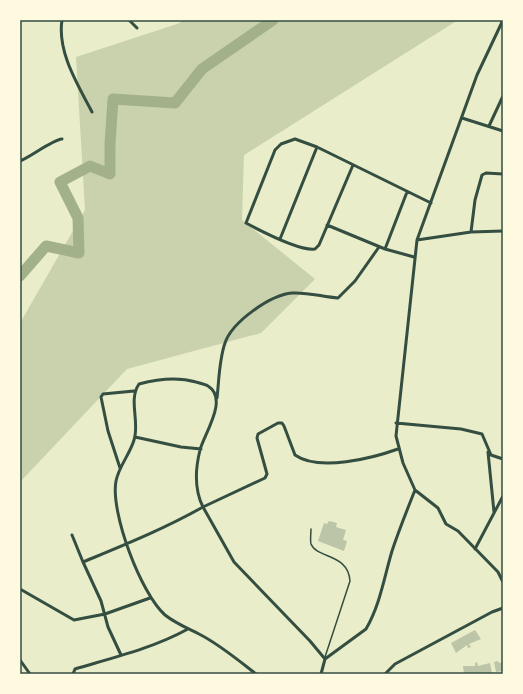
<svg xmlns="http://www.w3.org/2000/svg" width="523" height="694" viewBox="0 0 523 694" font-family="Signika,sans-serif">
<rect width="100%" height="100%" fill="#e9edc9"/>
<path fill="#cad2ad" d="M 182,20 L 458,20 L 244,155 L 242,220 L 315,279 L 261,333 L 127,369 L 20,482 L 20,323 L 85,210 L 76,57 L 180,23 Z"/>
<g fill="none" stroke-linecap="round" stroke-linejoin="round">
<path stroke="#a3b18a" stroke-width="11" d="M 20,276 L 46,246 L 79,253 L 78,218 L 60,182 L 90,166 L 110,174 L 110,144 L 113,99 L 175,103 L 202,69 L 273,20"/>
</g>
<path fill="#bcc5a7" d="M 329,521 L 337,523 L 336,527 L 346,530 L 343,540 L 347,541 L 344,551 L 318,541 L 324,523 L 327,524 Z
M 475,630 L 481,639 L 469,644 L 471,647 L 468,648 L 467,645 L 456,653 L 451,643 Z
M 498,661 L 499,663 L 503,662 L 503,671 L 496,672 L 494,662 Z
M 477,662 L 478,666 L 490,663 L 492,673 L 464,674 L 463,666 L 475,666 L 475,663 Z"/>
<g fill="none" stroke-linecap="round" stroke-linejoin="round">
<path stroke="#344e41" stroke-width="1.5" d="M 311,529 C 311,533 310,540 311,544 C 317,559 348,553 350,581 L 325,657"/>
<path stroke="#344e41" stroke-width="3" d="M 62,20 C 57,52 78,85 92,112
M 129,20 L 137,28
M 503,20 L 477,75 L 417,240 L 396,436 L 403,463 L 415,490 L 438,508 L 446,524 L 458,531 L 498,572 L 503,582
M 462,118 L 503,131
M 489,126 L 503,96
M 20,161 C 32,156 52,140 62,139
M 353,165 L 319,245 L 315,249 C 299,251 261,231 246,223 L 275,150 L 281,144 L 295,139 L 317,147 L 431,203
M 327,225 L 385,249 L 414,257
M 471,232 L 475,200 L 482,175 L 486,173 L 503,174
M 280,239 L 317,147
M 417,240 L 471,232 L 503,231
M 385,249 L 407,192
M 217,398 C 219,381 219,360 225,343 C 232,322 270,295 292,293 C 308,292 323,297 338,298 L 355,281 L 379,247
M 396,423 L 461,429 L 482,434 L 491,455 L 503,459
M 135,437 L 181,447 L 201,449
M 488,452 L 494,512
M 120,468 L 108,431 L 101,397 L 103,394 L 134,391
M 72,535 L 83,562 L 101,601 L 108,627 L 121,655
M 475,549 L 503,496
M 83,562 C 124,545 164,529 203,507 C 194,489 195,470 200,450 C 204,434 229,399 208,386 C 205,384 200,383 196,382 C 178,377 158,379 139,384 C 128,400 140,422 134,440 C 130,454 119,466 116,481 C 110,512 141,594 165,615 C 175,623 187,628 199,634 C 219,644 238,660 256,674
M 20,589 L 74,620 L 105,614 L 150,598
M 325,659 L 366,629 C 380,605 384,578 392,551 C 399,530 407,510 415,490
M 20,660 L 30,674
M 73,674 L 75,669 L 78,668 C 116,657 153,648 188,629
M 321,674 L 325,659 L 310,641 L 234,562 L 203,507 L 265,478 L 267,474 L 257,438 L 258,434 L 278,423 L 282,423 L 284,426 L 295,455 C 319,472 373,458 398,449
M 385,674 L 395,664 L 492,612 L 503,608"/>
</g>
<rect width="523" height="694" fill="none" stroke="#fefae0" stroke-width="42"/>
<rect x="21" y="21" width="481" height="652" fill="none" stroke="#344e41" stroke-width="1.5"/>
</svg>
